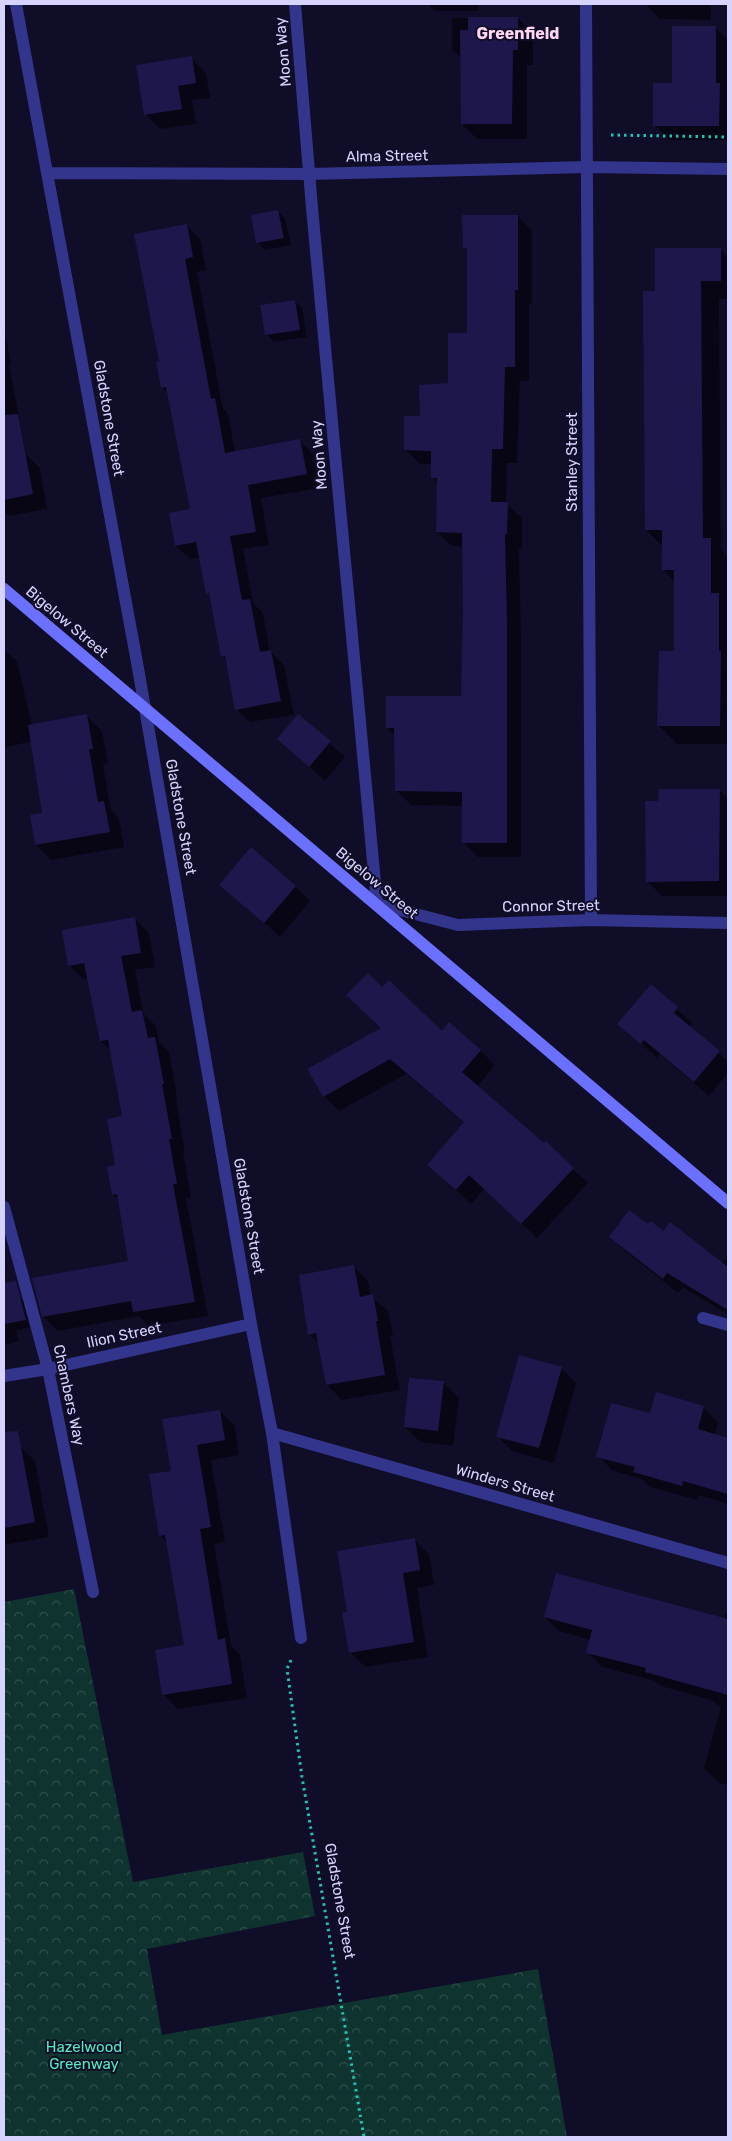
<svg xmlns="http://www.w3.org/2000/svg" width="732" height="2141" viewBox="0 0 732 2141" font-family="Rubik,sans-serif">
<defs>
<pattern id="park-crowns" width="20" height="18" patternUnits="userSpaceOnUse" patternTransform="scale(1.25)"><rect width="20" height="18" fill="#0f332f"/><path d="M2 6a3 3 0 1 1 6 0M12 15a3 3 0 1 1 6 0" fill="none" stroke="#31504e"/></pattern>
</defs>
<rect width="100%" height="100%" fill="#100d28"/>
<path fill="url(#park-crowns)" d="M 74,1589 L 133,1882 L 303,1852 L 315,1916 L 147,1949 L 162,2035 L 538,1969 L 567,2137 L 4,2137 L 4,1602 Z"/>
<path fill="#0007" d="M 428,4 L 478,4 L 478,11 L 435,11 Z
M 645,4 L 711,4 L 711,20 L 660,19 Z
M 452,18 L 518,18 L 533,33 L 533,65 L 527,65 L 527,139 L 477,139 L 462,124 L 462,59 L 452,50 Z
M 715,27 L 728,40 L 728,140 L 669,140 L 654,125 L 674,84 Z
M 191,58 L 206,73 L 210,98 L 192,100 L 196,124 L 160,129 L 145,114 Z
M 278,211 L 285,219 L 291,245 L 265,250 L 258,242 Z
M 518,216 L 532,231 L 532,304 L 529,304 L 529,381 L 520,381 L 517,463 L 507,463 L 506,503 L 522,518 L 522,549 L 519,548 L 521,637 L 521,857 L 478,857 L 463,842 L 463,806 L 411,805 L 396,790 L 396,737 L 387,728 L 463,697 L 464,547 L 452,546 L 437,532 L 438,483 L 432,477 L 432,464 L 420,464 L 405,449 L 422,417 L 450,385 L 468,334 L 468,251 L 464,247 Z
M 187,226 L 200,239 L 206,270 L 197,272 L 223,408 L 228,413 L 235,452 L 300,441 L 313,454 L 320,488 L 261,498 L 269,545 L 243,549 L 253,603 L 263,613 L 270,651 L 284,665 L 294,715 L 250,722 L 236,709 L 227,661 L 222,656 L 211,597 L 207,593 L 201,557 L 190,559 L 176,546 L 191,510 L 168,394 L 162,387 L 160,362 Z
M 720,249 L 728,257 L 728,299 L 719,299 L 721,549 L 728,557 L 728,744 L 677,744 L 658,725 L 676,652 L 675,582 L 663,570 L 663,547 L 646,530 L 656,293 Z
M 295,301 L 302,308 L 307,337 L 274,342 L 266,334 Z
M 4,324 L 11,365 L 9,365 L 26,454 L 40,468 L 47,509 L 9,516 L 4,511 Z
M 4,649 L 17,661 L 32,725 L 87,716 L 102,731 L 108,763 L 103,764 L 111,810 L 119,818 L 124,847 L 51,860 L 36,845 L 32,816 L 43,814 L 32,741 L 4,748 Z
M 299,716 L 345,757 L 325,781 L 279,739 Z
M 720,790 L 728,799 L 728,896 L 662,896 L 647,881 L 659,802 Z
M 221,885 L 295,886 L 310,901 L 280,937 Z
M 135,919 L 149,933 L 155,967 L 135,970 L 143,1013 L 156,1026 L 159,1042 L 169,1052 L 177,1098 L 176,1098 L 185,1153 L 183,1153 L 191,1198 L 186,1198 L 208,1316 L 148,1326 L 139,1316 L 58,1331 L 43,1317 L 130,1262 L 119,1200 L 113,1195 L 124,1117 L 112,1052 L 101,1041 L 88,978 L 83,979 L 69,965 Z
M 651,986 L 692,1023 L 689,1027 L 728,1061 L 728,1073 L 709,1096 L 660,1054 L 657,1058 L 619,1024 Z
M 382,989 L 442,1032 L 480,1050 L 495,1065 L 477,1087 L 573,1169 L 588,1183 L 537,1238 L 484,1189 L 471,1204 L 429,1165 L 465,1123 L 406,1074 L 339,1111 L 324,1096 L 382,1029 Z
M 648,1226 L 721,1264 L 728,1256 L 728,1315 L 683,1287 L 678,1293 L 625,1251 L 610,1237 Z
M 353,1266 L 368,1281 L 371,1296 L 388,1311 L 393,1336 L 390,1336 L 400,1390 L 342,1400 L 327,1385 L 320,1344 L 309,1334 Z
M 19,1296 L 26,1303 L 33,1327 L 16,1330 L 19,1341 L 4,1345 L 4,1300 Z
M 561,1368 L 576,1383 L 554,1463 L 512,1451 L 497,1436 Z
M 444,1383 L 459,1398 L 453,1446 L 420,1442 L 405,1427 Z
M 703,1407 L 718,1422 L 715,1435 L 728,1439 L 728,1504 L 698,1495 L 697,1500 L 650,1487 L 642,1479 L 613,1471 L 598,1456 L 651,1415 Z
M 220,1411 L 235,1426 L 239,1455 L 211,1460 L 225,1542 L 214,1544 L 231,1645 L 240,1655 L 247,1698 L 178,1709 L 163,1694 L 185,1646 L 167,1543 L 160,1535 L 172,1472 Z
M 20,1446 L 35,1461 L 49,1537 L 4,1545 L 4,1449 Z
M 414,1539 L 429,1554 L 434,1585 L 417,1588 L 428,1657 L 365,1667 L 350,1652 Z
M 725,1613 L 728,1614 L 728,1785 L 719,1783 L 704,1768 L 721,1707 L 711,1700 L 661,1686 L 655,1681 L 602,1667 L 588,1652 L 591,1640 L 559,1631 L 545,1617 L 723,1619 Z"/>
<path fill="#1e174b" d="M 468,17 L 518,17 L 518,50 L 513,50 L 512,124 L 461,124 L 460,30 L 468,30 Z
M 672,26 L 716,26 L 716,83 L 720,83 L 719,126 L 653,126 L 653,83 L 672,83 Z
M 192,56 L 196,83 L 178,86 L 182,109 L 144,115 L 136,65 Z
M 278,210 L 284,238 L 256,243 L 251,215 Z
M 462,215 L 518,215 L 518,290 L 515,290 L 515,367 L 505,367 L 503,449 L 492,449 L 491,502 L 508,502 L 507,534 L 505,534 L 507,622 L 507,843 L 462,843 L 462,792 L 395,791 L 394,728 L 386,728 L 386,696 L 461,696 L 463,611 L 462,533 L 436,532 L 437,478 L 431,478 L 431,451 L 404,450 L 404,416 L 420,416 L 419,385 L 448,383 L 448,333 L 467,333 L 467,248 L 463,248 Z
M 187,224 L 193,257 L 185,259 L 211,399 L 215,398 L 225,453 L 300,439 L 307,474 L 248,485 L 256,532 L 230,536 L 242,600 L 250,599 L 260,652 L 271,650 L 281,701 L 235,710 L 225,656 L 221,657 L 209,593 L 206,594 L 196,542 L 175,546 L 169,513 L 190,509 L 166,387 L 161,388 L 156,362 L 159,361 L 134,234 Z
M 655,248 L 721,248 L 721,281 L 701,281 L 703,538 L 711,538 L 711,593 L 719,593 L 719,651 L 721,651 L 720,726 L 657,726 L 659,651 L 674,651 L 674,570 L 662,570 L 662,530 L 645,530 L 643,291 L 655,291 Z
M 295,300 L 300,330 L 265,335 L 260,305 Z
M 18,414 L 33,494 L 4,500 L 4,415 Z
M 87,714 L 93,749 L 89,749 L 98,802 L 104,801 L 110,832 L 35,845 L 30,815 L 42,813 L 28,725 Z
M 298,714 L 331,741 L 309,767 L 277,739 Z
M 659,789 L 720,789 L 719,881 L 646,882 L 645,801 L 658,801 Z
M 251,847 L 296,886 L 264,923 L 219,885 Z
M 135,917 L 141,953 L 121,956 L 132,1012 L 142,1010 L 148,1038 L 155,1037 L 164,1084 L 162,1084 L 172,1139 L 169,1139 L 177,1184 L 173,1184 L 195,1302 L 133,1312 L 131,1301 L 42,1317 L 32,1278 L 128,1261 L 117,1194 L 112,1195 L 107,1167 L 115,1165 L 107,1119 L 122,1116 L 108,1040 L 100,1041 L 84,963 L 68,966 L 62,930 Z
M 368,973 L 382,987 L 389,980 L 442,1031 L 449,1022 L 481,1050 L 462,1072 L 544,1143 L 546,1141 L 574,1168 L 521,1224 L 469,1175 L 456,1190 L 427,1165 L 464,1122 L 390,1059 L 323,1097 L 307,1069 L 381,1028 L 346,995 Z
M 651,984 L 678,1007 L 674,1013 L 720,1051 L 694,1082 L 644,1040 L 641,1044 L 617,1024 Z
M 629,1210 L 648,1224 L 651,1221 L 663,1231 L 670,1222 L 728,1267 L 728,1310 L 667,1273 L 663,1279 L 609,1237 Z
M 354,1265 L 360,1297 L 373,1294 L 378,1321 L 376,1321 L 385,1375 L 326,1385 L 316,1333 L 308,1335 L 299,1275 Z
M 16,1281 L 26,1320 L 4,1324 L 4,1283 Z
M 519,1355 L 562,1367 L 539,1448 L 496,1437 Z
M 409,1378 L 444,1381 L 438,1431 L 404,1427 Z
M 656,1392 L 704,1406 L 698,1429 L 728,1438 L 728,1494 L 683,1481 L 682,1486 L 633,1472 L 635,1467 L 596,1457 L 611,1403 L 650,1413 Z
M 220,1410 L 225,1440 L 197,1445 L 211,1527 L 200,1529 L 218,1640 L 225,1638 L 232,1684 L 162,1695 L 155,1650 L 184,1645 L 165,1535 L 159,1536 L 149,1474 L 171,1471 L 162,1419 Z
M 18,1431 L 35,1522 L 4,1528 L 4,1432 Z
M 415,1538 L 420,1570 L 403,1573 L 414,1642 L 349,1653 L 342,1613 L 347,1612 L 337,1551 Z
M 556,1573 L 728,1619 L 728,1695 L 645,1672 L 646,1668 L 586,1653 L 592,1630 L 544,1617 Z"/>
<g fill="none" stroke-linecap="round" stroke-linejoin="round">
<path stroke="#22c4b1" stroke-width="3" stroke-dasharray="2.5 4" stroke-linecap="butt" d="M 611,135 L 728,137
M 291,1660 L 287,1669 L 302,1777 L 364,2137"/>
<path stroke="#33358c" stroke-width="12" d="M 295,4 L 312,208 L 377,904
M 4,1207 L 48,1369 L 93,1592
M 703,1318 L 728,1325"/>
<path stroke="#33358c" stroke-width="12" d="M 16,4 L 138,668 L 251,1324 L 272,1433 L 301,1638
M 586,4 L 591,920
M 47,173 L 309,174 L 587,167 L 728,169
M 377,904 L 458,925 L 591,920 L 728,923
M 4,1376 L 48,1369 L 251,1324
M 272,1433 L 728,1563"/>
<path stroke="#6b70ff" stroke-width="12" d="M 4,589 L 728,1203"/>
</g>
<g text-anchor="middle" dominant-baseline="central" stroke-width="4" stroke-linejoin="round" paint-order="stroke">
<g font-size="15" fill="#d6d4ff" stroke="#100d28">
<text transform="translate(283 52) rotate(-95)">Moon Way</text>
<text transform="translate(387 156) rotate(-1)">Alma Street</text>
<text transform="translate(109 418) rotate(80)">Gladstone Street</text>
<text transform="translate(319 455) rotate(-95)">Moon Way</text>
<text transform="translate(572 462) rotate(-90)">Stanley Street</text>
<text transform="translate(67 622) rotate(40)">Bigelow Street</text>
<text transform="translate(181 817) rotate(80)">Gladstone Street</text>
<text transform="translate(377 883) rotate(40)">Bigelow Street</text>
<text transform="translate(551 906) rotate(-1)">Connor Street</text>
<text transform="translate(249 1216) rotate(80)">Gladstone Street</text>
<text transform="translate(124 1335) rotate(-12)">Ilion Street</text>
<text transform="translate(69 1395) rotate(78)">Chambers Way</text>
<text transform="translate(505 1483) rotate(16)">Winders Street</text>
<text transform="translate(340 1901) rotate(80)">Gladstone Street</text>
</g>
<g font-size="15" fill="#53ecbc" stroke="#100d28">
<text x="84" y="2047">Hazelwood<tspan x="84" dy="17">Greenway</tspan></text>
</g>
<g font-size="16" font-weight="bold" fill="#ffd6f2" stroke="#100d28">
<text x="518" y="33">Greenfield</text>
</g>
</g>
<rect width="732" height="2141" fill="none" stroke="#d6d4ff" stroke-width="10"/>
</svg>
